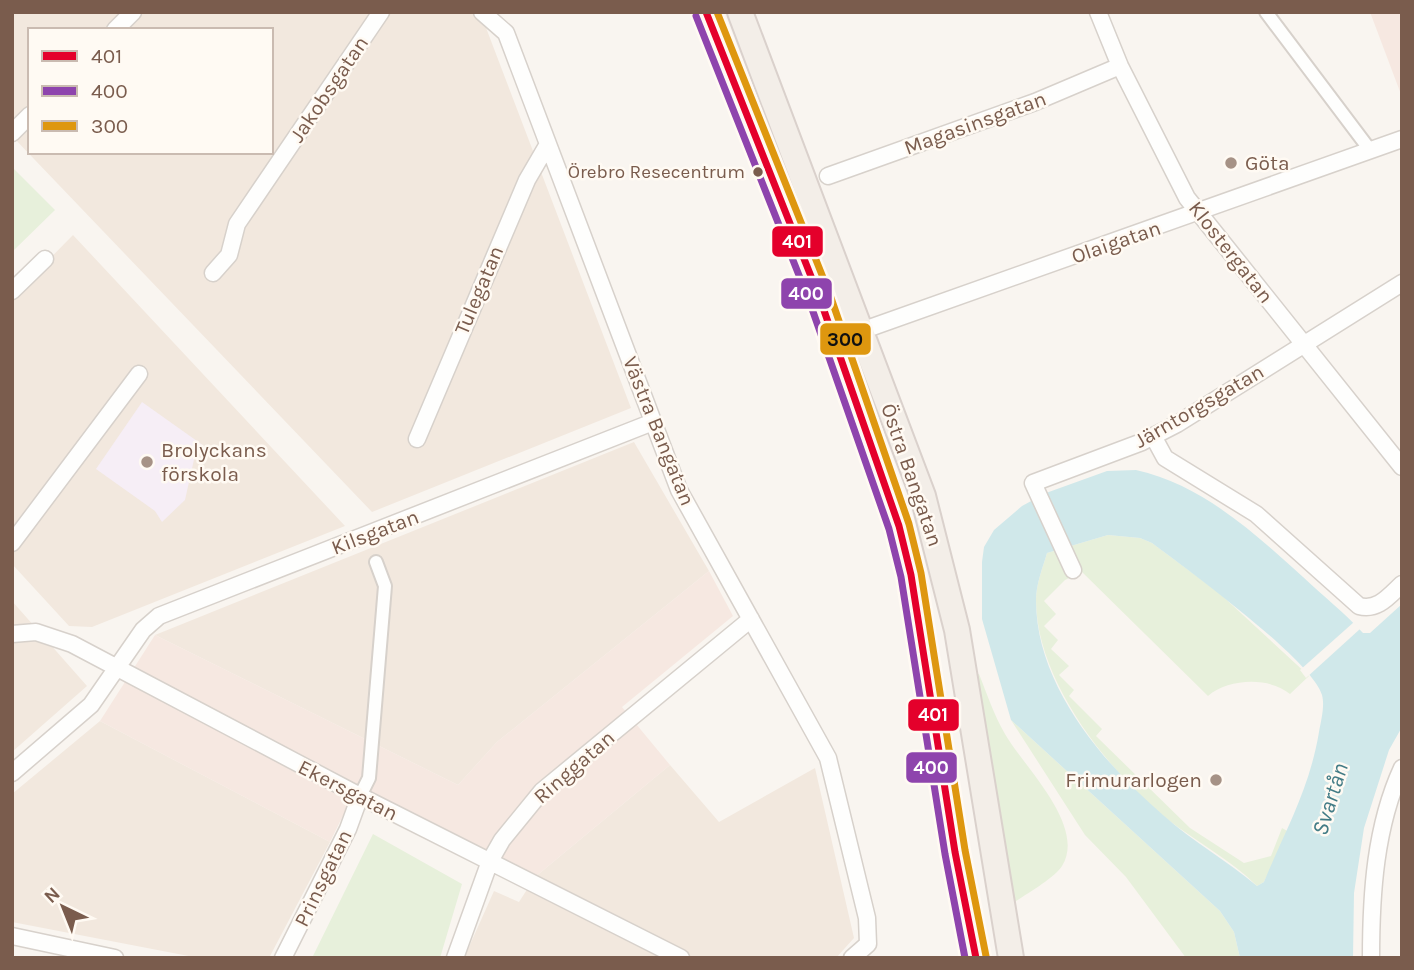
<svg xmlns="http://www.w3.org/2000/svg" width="1414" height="970" viewBox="0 0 1414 970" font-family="Karla,sans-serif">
<rect width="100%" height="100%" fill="#f9f5f0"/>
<path fill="#f2e8de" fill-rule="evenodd" d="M 12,12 L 480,12 L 631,408 L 372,512 L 12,136 ZM 30,30 L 271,30 L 271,152 L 30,152 Z
M 73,235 L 345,526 L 92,627 L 69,626 L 12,564 L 12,297 Z
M 634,442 L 709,571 L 497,742 L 458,785 L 155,635 Z
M 12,601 L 87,686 L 12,752 Z
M 100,721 L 330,842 L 269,958 L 199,958 L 12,922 L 12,794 Z
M 670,765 L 719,822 L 815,768 L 854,938 L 836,958 L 464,958 L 494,891 L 519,902 L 535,877 Z"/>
<path fill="#f6e8e1" d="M 1370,12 L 1402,12 L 1402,97 Z
M 709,571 L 733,616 L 622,707 L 670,765 L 535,877 L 358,785 L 330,842 L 100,721 L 155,635 L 458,785 L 497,742 Z"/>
<path fill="#f6eef6" d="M 142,402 L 204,446 L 195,455 L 185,500 L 162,522 L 155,511 L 96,469 Z"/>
<path fill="#e7f0db" d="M 12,167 L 55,210 L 12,252 Z
M 1108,535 L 1140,538 L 1152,543 L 1218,592 L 1309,676 L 1290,694 C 1270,677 1229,678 1208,696 L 1082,572 L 1065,580 L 1044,601 L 1056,614 L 1044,626 L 1058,640 L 1051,649 L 1069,666 L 1059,675 L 1074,690 L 1069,696 L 1102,729 L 1096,736 L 1190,828 L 1244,863 L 1271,856 L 1282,828 L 1289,832 L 1264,882 L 1257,886 C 1231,860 1197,842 1167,819 C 1107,770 1036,680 1036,600 C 1036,584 1043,567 1047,553 Z
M 979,674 C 987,694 994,715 1005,734 C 1023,766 1087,826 1062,866 C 1055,878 1023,896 1010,905 L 972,675 Z
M 1011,720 L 1220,911 L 1234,932 L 1240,958 L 1186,958 L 1126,877 L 1085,835 Z
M 373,834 L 462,884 L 440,958 L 312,958 Z"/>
<path fill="#d0e8ea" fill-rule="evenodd" d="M 1136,470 C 1203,485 1254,533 1303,577 C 1323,596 1345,613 1363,633 L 1370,633 L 1402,604 L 1402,727 L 1389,750 L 1364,828 L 1354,893 L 1353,958 L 1240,958 L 1234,932 L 1220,911 L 1011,720 L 982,619 L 982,562 L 984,547 L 994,530 L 1022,506 L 1046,493 L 1107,471 ZM 1108,535 L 1140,538 L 1152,543 C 1185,568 1311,659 1322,695 C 1325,706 1321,721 1319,732 C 1309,791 1286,828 1264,882 L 1257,886 C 1228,861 1193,842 1163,815 C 1102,762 1036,685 1036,600 C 1036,584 1043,567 1047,553 Z"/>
<path fill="#f9f5f0" d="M 1354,622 L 1360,629 L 1306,678 L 1300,670 Z"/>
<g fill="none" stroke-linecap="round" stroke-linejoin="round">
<g stroke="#d7d1cb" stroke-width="16">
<path id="pedestrian" d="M 1266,12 L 1370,150
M 360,796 L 369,778 L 385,586 L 376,562"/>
</g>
<g stroke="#d7d1cb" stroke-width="19">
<path id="minor" d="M 482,12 L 506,33 L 679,490 L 828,758 L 867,918 L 868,944 L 852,958
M 1098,12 L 1120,66 L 1187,198 L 1402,467
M 115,30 L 133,12
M 12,133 L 30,115
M 828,176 L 1035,102 L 1120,66
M 213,273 L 229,255 L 237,224 L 381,12
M 12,291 L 45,259
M 861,331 L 1402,139
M 1153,436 L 1165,458 L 1256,514 L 1359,606 C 1378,611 1389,596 1402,584
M 417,439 L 527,180 L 548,144
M 12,543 L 139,374
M 1073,570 L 1033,483 L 1142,442 L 1177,424 L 1402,283
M 12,634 L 36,632 L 72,644 L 360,796 L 681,958
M 12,773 L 91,705 L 143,630 L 159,616 L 653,422
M 12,936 L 115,958
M 283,958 L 348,829 L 360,796
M 455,958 L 490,861 L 502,840 L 542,791 L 751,619
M 1371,958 C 1371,894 1375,827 1402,768"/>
</g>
<g stroke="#dad1cc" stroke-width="28">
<path id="primary" d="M 706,12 L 820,299 L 899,526 L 911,575 L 955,852 L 976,958
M 740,12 L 923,496 L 957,630 L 1011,958"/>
</g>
<use href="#pedestrian" stroke="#fefefd" stroke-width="12"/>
<use href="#minor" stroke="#fefefd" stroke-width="16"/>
<use href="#primary" stroke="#f3eee8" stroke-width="24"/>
<g stroke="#fffaf3" stroke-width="12">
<path id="bus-1" d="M 706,12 L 820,299 L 899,526 L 911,575 L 955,852 L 976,958"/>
</g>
<g stroke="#fffaf3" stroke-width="12">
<path id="bus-2" d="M 696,16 L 810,303 L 889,529 L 901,577 L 945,854 L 965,958"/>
</g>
<g stroke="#fffaf3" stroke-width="12">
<path id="bus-3" d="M 717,12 L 830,295 L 909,524 L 921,573 L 965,850 L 986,956"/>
</g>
<use href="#bus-1" stroke="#e4002b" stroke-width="7"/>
<use href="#bus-2" stroke="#8e44ad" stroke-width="7"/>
<use href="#bus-3" stroke="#de970f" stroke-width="7"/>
</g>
<g fill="#a69286" stroke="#fffaf3" stroke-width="2.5">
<circle cx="1231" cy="163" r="7"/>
<circle cx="147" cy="462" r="7"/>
<circle cx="1216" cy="780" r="7"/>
</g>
<circle fill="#7a5c4d" stroke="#fffaf3" stroke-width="2.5" cx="758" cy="172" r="6"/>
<g text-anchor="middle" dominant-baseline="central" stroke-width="5" stroke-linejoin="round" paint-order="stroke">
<g font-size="19" fill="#7a5c4d" stroke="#fffaf3" text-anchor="end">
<text x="745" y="172">Örebro Resecentrum</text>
</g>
<g font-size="21" fill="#7a5c4d" stroke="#fffaf3">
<text transform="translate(329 89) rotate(-56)">Jakobsgatan</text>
<text transform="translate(975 123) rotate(-20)">Magasinsgatan</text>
<text transform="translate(1116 242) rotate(-19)">Olaigatan</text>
<text transform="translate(1231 252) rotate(52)">Klostergatan</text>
<text transform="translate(479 290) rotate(-67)">Tulegatan</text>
<text transform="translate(1199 406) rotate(-30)">Järntorgsgatan</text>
<text transform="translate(659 431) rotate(68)">Västra Bangatan</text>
<text transform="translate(912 475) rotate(71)">Östra Bangatan</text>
<text transform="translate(375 532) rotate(-21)">Kilsgatan</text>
<text transform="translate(574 767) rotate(-41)">Ringgatan</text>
<text transform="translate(348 790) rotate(27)">Ekersgatan</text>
<text transform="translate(323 878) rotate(-64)">Prinsgatan</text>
</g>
<g font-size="21" fill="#7a5c4d" stroke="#fffaf3" text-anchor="start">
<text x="1245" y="163">Göta</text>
<text x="161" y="450">Brolyckans<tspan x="161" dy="24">förskola</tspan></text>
<text x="1202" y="780" text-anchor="end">Frimurarlogen</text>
</g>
<g font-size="23" font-style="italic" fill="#437c86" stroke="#fffaf3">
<text transform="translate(1330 799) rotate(-73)">Svartån</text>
</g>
</g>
<g stroke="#fffaf3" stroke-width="2.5">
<rect x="771" y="225" width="53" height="33" rx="7" fill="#e4002b"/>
<rect x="780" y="277" width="53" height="33" rx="7" fill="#8e44ad"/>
<rect x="819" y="322" width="53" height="34" rx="7" fill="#de970f"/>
<rect x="907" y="698" width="53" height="34" rx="7" fill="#e4002b"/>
<rect x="905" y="751" width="53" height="33" rx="7" fill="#8e44ad"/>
</g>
<g font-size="19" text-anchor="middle" font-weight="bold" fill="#fff">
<text x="797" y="248">401</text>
<text x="806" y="300">400</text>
<text x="933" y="721">401</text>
<text x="931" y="774">400</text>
</g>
<g font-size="19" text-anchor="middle" font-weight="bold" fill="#111">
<text x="845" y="346">300</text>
</g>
<rect width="1414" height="970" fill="none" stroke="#7a5c4d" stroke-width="28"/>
<rect x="28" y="28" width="245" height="126" fill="#fffaf3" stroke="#cabbb1" stroke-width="2"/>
<rect x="42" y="51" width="35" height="10" fill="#e4002b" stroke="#cabbb1" stroke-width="2"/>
<text x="91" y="63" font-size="21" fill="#7a5c4d">401</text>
<rect x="42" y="86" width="35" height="10" fill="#8e44ad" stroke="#cabbb1" stroke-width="2"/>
<text x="91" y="98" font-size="21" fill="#7a5c4d">400</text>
<rect x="42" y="121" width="35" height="10" fill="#de970f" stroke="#cabbb1" stroke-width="2"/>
<text x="91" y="133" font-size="21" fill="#7a5c4d">300</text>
<g transform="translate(63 907) rotate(317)" stroke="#fffaf3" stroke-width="5" paint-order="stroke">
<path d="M0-5L12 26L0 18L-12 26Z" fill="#7a5c4d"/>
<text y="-10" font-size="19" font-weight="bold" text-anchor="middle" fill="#7a5c4d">N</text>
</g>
</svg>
